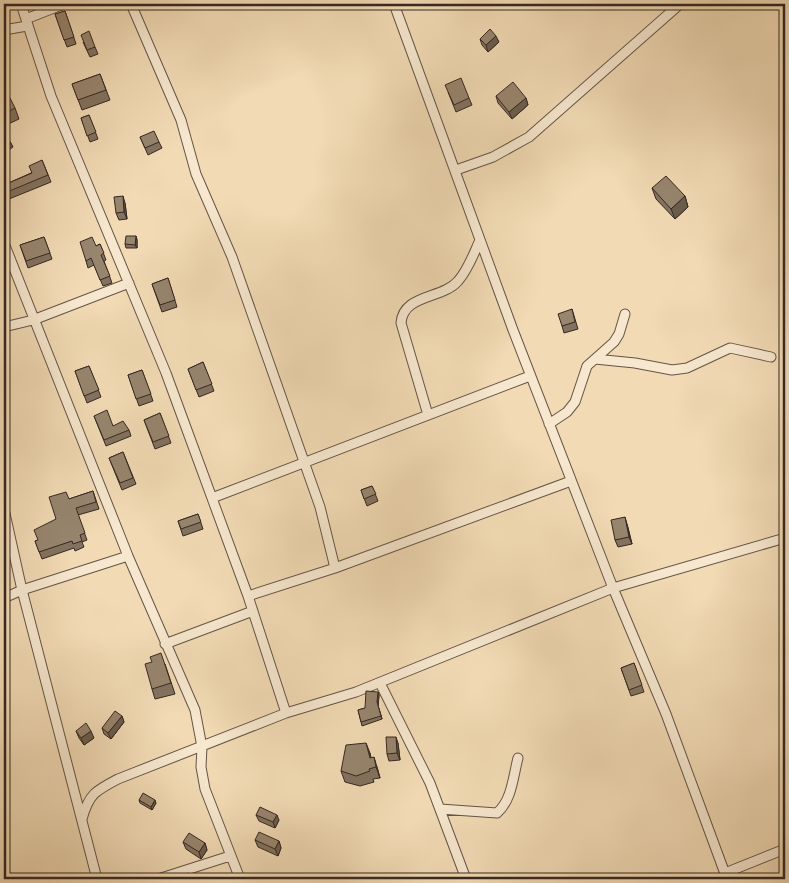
<svg xmlns="http://www.w3.org/2000/svg" width="789" height="883" viewBox="0 0 789 883" font-family="'Libre Bodoni',serif">
<rect width="100%" height="100%" fill="#f1dab4"/>
<filter id="stains"><feTurbulence type="fractalNoise" baseFrequency=".004" numOctaves="4"/><feColorMatrix values="0 0 0 0 .2 0 0 0 0 .09 0 0 0 0 .02 0 0 0 .5 -.17"/></filter>
<radialGradient id="worn" r=".72"><stop offset=".6" stop-color="#630" stop-opacity="0"/><stop offset="1" stop-color="#630" stop-opacity=".3"/></radialGradient>
<g fill="none" stroke-linecap="round" stroke-linejoin="round">
<g stroke="#655446" stroke-width="11">
<path id="minor" d="M 21,4 L 51,96 L 166,373 L 248,596 L 286,713
M 131,4 L 181,120 L 196,174 L 232,257 L 320,507 L 335,568
M 394,4 L 513,330 L 613,588 L 666,714 L 727,879
M 26,19 L 64,4
M 4,30 L 27,26
M 456,170 L 493,157 L 529,137 L 680,4
M 4,243 L 128,556 L 195,710 L 202,747 L 201,767 L 205,789 L 240,879
M 4,327 L 33,320 L 129,283
M 595,359 L 635,363 L 672,370 L 687,368 L 730,348 L 771,357
M 428,415 L 401,323 C 403,294 443,299 458,281 C 468,270 474,253 480,240
M 549,424 L 567,412 L 575,402 L 587,366 L 614,342 L 619,334 L 625,314
M 212,498 L 530,376
M 4,509 L 22,590 L 97,879
M 248,596 L 335,568 L 571,481
M 4,598 L 22,590 L 128,556
M 165,644 L 253,611
M 380,683 L 430,783 L 466,879
M 440,809 L 497,813 C 512,800 513,777 518,758
M 82,819 C 89,794 95,791 118,779 L 286,713 L 356,692 L 613,588 L 785,538
M 725,873 L 785,849
M 158,879 L 230,856"/>
</g>
<use href="#minor" stroke="#f6e7ce" stroke-width="9"/>
</g>
<path fill="#82725f" stroke="#362822" d="M 65,11 L 76,44 L 67,47 L 55,14 Z
M 480,39 L 499,42 L 488,52 L 482,45 Z
M 83,42 L 95,47 L 98,54 L 90,57 Z
M 100,74 L 110,100 L 82,110 L 72,84 Z
M 448,92 L 469,98 L 472,105 L 456,112 Z
M 4,96 L 6,100 L 15,108 L 19,119 L 4,126 Z
M 496,96 L 526,98 L 528,105 L 512,119 L 498,103 Z
M 89,115 L 98,139 L 90,142 L 81,118 Z
M 140,137 L 159,142 L 162,148 L 148,155 Z
M 42,160 L 51,182 L 9,199 L 4,185 L 31,173 Z
M 652,188 L 685,196 L 688,207 L 675,219 L 656,199 Z
M 125,203 L 127,219 L 119,220 L 116,213 Z
M 136,236 L 137,240 L 137,248 L 126,248 L 125,244 Z
M 44,237 L 52,259 L 28,268 L 20,245 Z
M 100,244 L 106,260 L 104,261 L 112,283 L 103,286 L 94,265 L 88,268 L 86,261 L 96,246 Z
M 168,278 L 177,307 L 162,312 L 152,284 Z
M 572,309 L 578,329 L 564,333 L 562,326 Z
M 203,362 L 214,391 L 199,397 L 188,369 Z
M 89,366 L 101,397 L 87,403 L 75,371 Z
M 142,370 L 153,401 L 139,406 L 128,375 Z
M 160,413 L 171,443 L 155,449 L 144,420 Z
M 94,416 L 113,426 L 129,430 L 131,436 L 106,446 Z
M 123,452 L 136,484 L 122,490 L 109,458 Z
M 372,486 L 378,501 L 367,506 L 361,490 Z
M 93,491 L 99,509 L 78,515 L 87,540 L 82,542 L 84,547 L 75,551 L 74,548 L 42,559 L 35,541 L 38,540 L 56,519 L 69,499 Z
M 198,514 L 203,529 L 183,536 L 178,521 Z
M 627,524 L 632,544 L 618,547 L 615,540 Z
M 634,663 L 644,692 L 631,696 L 621,668 Z
M 165,664 L 175,694 L 155,699 L 152,689 Z
M 378,692 L 379,695 L 378,706 L 382,719 L 362,726 L 358,710 L 365,708 Z
M 122,716 L 124,722 L 111,739 L 104,734 L 102,728 Z
M 76,731 L 94,738 L 84,745 L 79,738 Z
M 398,743 L 400,760 L 389,761 L 387,754 Z
M 370,753 L 371,758 L 377,767 L 380,778 L 373,779 L 374,782 L 360,786 L 345,782 L 341,771 Z
M 139,800 L 156,803 L 152,810 L 140,803 Z
M 256,815 L 279,820 L 275,828 L 259,821 Z
M 255,840 L 279,841 L 281,848 L 278,856 L 258,847 Z
M 183,842 L 205,843 L 207,850 L 201,859 L 186,849 Z"/>
<path fill="#6a5d4d" stroke="#362822" d="M 496,36 L 499,42 L 488,52 L 486,45 Z
M 526,98 L 528,105 L 512,119 L 509,112 Z
M 11,143 L 13,147 L 6,152 L 5,148 Z
M 123,196 L 125,203 L 127,219 L 124,212 Z
M 685,196 L 688,207 L 675,219 L 671,209 Z
M 136,236 L 137,240 L 137,248 L 135,245 Z
M 625,517 L 627,524 L 632,544 L 629,537 Z
M 378,692 L 379,695 L 378,706 L 382,719 L 377,702 Z
M 122,716 L 124,722 L 111,739 L 108,733 Z
M 91,731 L 94,738 L 84,745 L 81,738 Z
M 396,737 L 398,743 L 400,760 L 397,753 Z
M 366,743 L 370,753 L 373,768 L 370,758 Z
M 374,757 L 377,767 L 380,778 L 376,767 Z
M 155,800 L 156,803 L 152,810 L 151,807 Z
M 277,815 L 279,820 L 275,828 L 273,822 Z
M 279,841 L 281,848 L 278,856 L 275,849 Z
M 205,843 L 207,850 L 201,859 L 199,852 Z"/>
<path fill="#97856e" stroke="#362822" d="M 65,11 L 74,37 L 64,40 L 55,14 Z
M 490,29 L 496,36 L 486,45 L 480,39 Z
M 89,31 L 95,47 L 87,50 L 81,35 Z
M 100,74 L 106,90 L 78,100 L 72,84 Z
M 461,78 L 469,98 L 454,105 L 445,85 Z
M 513,82 L 526,98 L 509,112 L 496,96 Z
M 4,96 L 6,100 L 10,98 L 15,108 L 4,114 Z
M 89,115 L 96,132 L 87,136 L 81,118 Z
M 154,131 L 159,142 L 145,148 L 140,137 Z
M 6,136 L 11,143 L 5,148 L 4,147 L 4,138 Z
M 42,160 L 48,175 L 7,192 L 4,185 L 32,173 L 29,166 Z
M 666,176 L 685,196 L 671,209 L 652,188 Z
M 123,196 L 124,212 L 116,213 L 114,197 Z
M 126,236 L 136,236 L 135,245 L 125,244 Z
M 44,237 L 50,253 L 26,261 L 20,245 Z
M 92,237 L 96,246 L 100,244 L 104,253 L 101,255 L 110,276 L 100,280 L 91,258 L 86,261 L 80,242 Z
M 168,278 L 175,300 L 160,305 L 152,284 Z
M 572,309 L 575,322 L 562,326 L 558,314 Z
M 203,362 L 212,384 L 196,390 L 188,369 Z
M 89,366 L 99,390 L 84,396 L 75,371 Z
M 142,370 L 151,394 L 136,399 L 128,375 Z
M 107,410 L 113,426 L 123,421 L 129,430 L 104,440 L 94,416 Z
M 160,413 L 169,436 L 153,442 L 144,420 Z
M 123,452 L 133,478 L 120,483 L 109,458 Z
M 372,486 L 376,494 L 364,499 L 361,490 Z
M 93,491 L 96,502 L 76,508 L 85,533 L 80,535 L 82,541 L 73,544 L 72,541 L 39,552 L 35,541 L 38,540 L 34,530 L 56,519 L 49,497 L 66,492 L 69,499 Z
M 198,514 L 201,522 L 181,529 L 178,521 Z
M 625,517 L 629,537 L 615,540 L 611,520 Z
M 161,653 L 171,683 L 152,689 L 145,664 L 152,662 L 150,657 Z
M 634,663 L 642,685 L 629,690 L 621,668 Z
M 366,691 L 378,692 L 377,702 L 381,716 L 361,722 L 358,710 L 365,708 Z
M 115,711 L 122,716 L 108,733 L 102,728 Z
M 86,723 L 91,731 L 81,738 L 76,731 Z
M 386,737 L 396,737 L 397,753 L 387,754 Z
M 366,743 L 370,758 L 374,757 L 376,767 L 369,769 L 370,771 L 356,776 L 341,771 L 346,745 Z
M 143,793 L 155,800 L 151,807 L 139,800 Z
M 260,807 L 277,815 L 273,822 L 256,815 Z
M 259,832 L 279,841 L 275,849 L 255,840 Z
M 189,833 L 205,843 L 199,852 L 183,842 Z
M 189,873 L 192,879 L 174,879 L 173,878 Z"/>
<rect width="789" height="883" fill="none" stroke="#f1dab4" stroke-width="20"/>
<rect x="5" y="5" width="779" height="873" fill="none" stroke="#362822" stroke-width="2.5"/>
<rect x="10" y="10" width="769" height="863" fill="none" stroke="#362822"/>
<rect width="100%" height="100%" filter="url(#stains)"/>
<rect width="100%" height="100%" fill="url(#worn)"/>
</svg>
